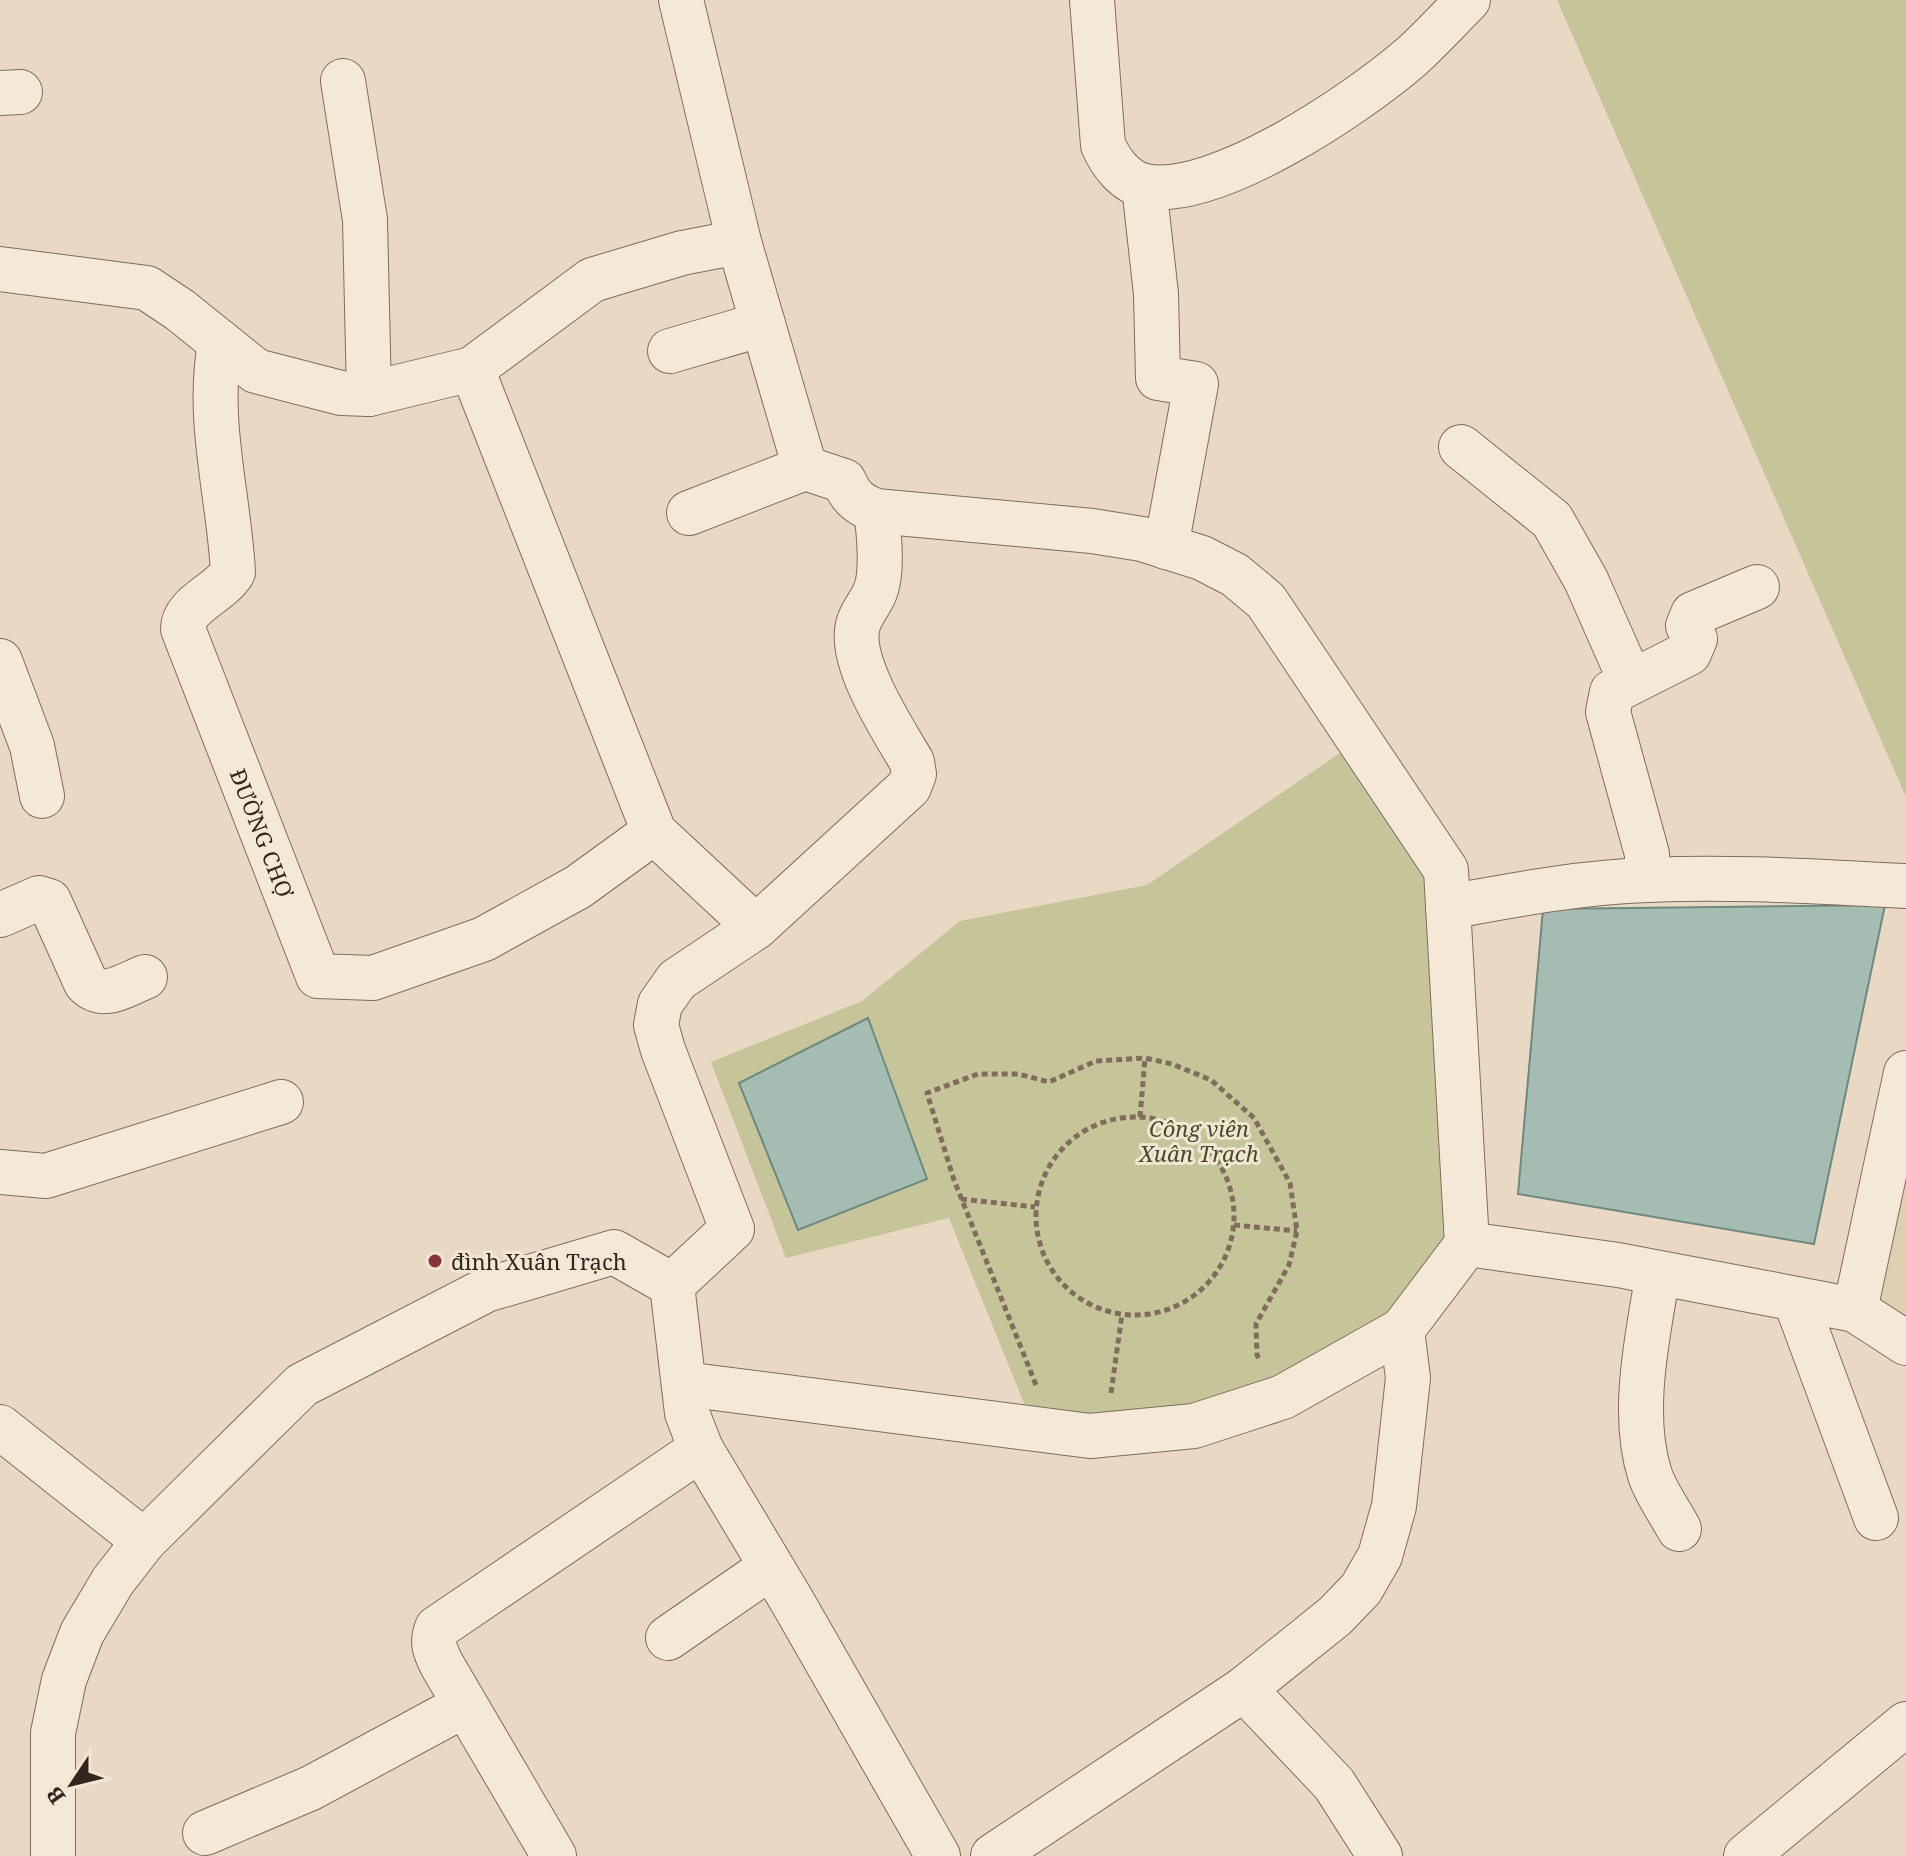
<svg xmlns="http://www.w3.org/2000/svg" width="1906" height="1856" viewBox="0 0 1906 1856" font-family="'Noto Serif',serif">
<rect width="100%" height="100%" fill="#e9d9c4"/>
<path fill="#ddd1b2" d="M 1906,1073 L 1906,1343 L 1855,1310 Z"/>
<path fill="#c5c599" d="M 1557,0 L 1906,0 L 1906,797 Z
M 1359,740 L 1446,870 L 1467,1244 L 1402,1330 L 1283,1397 L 1034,1428 L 949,1218 L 786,1258 L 711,1062 L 862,1001 L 960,921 L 1147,885 Z"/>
<path fill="#a5bcb3" stroke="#6e897f" stroke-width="2" d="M 1885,905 L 1814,1244 L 1518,1194 L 1543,909 Z
M 868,1018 L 927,1179 L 798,1230 L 739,1083 Z"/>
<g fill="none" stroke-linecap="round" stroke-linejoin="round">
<g stroke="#816c5d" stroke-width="46">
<g id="minor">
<path d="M 681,0 L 739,242 L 805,468 L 844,481 C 851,498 859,504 876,511 L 1092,531 L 1142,539 L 1202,558 L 1235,575 L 1266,601 L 1446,870 L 1467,1244"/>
<path d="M 1092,0 L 1103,145 C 1111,163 1125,182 1145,186 C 1216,200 1359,102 1411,57 C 1431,39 1449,19 1468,0"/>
<path d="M 343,81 L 365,220 L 369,394"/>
<path d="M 0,93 L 20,92"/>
<path d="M 1144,186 L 1156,294 L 1158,378 L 1196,384 L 1166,547"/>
<path d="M 0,269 L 147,288 L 180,310 L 256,371 L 341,393 L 369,394 L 472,369 L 592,280 L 682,253 L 739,242"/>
<path id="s1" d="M 220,344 C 206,421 229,496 233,572 C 220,594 183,604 183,629 L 318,976 L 373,978 L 484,939 L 578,887 L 654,832"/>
<path d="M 670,351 L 763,324"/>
<path d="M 472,369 L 654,832 L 756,927"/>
<path d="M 1461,447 L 1552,520 L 1586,580 L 1631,682"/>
<path d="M 689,513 L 805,468"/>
<path d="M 0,661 L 32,746 L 42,796"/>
<path d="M 1647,880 L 1647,854 L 1608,712 L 1612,692 L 1689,653 L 1695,639 L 1688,626 L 1693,614 L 1757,587"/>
<path d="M 1448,907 C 1514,895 1581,882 1648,880 C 1734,876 1820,882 1906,886"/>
<path d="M 0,915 L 39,898 L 49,901 L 86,983 C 104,1001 124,985 145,977"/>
<path d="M 0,1172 L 46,1176 L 281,1102"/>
<path d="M 1658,1273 C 1648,1335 1630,1413 1650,1475 C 1656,1493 1670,1512 1679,1529"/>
<path d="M 672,1285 L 732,1229 L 663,1050 L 656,1025 L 660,1004 L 677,980 L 756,927 L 909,787 L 914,774 L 912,762 C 894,731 848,662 858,625 C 861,613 870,604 875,592 C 883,573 879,532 876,511"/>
<path d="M 672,1285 L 687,1413 L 701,1449 L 792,1601 L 938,1856"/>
<path d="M 1795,1299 L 1876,1518"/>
<path d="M 1855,1310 L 1906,1073"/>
<path d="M 684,1384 L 1090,1436 L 1194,1426 L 1283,1397 L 1402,1330 L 1467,1244 L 1618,1265 L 1855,1310 L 1906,1343"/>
<path d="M 0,1427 L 144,1541"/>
<path d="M 668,1638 L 771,1567"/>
<path d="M 1244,1689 L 1334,1784 L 1380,1856"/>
<path d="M 205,1833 L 311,1788 L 465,1705"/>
<path d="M 53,1856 L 53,1733 L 64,1680 L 82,1633 L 113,1581 L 144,1541 L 302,1385 L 486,1290 L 614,1252 L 672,1285"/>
<path d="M 554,1856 L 442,1665 C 435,1651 431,1643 437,1628 L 701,1449"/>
<path d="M 993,1856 L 1244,1689 L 1335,1616 L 1361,1589 L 1380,1556 L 1394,1506 L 1408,1378 L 1402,1330"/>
<path d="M 1746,1856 L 1906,1724"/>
</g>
</g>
<path stroke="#816c5d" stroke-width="5" stroke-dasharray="6 4" stroke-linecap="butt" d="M1036 1216a99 99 0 1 1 198 0a99 99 0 1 1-198 0Z
M 1140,1117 L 1145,1059
M 961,1199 L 1035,1207
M 1234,1225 L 1297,1231
M 1036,1385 L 954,1180 L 927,1093 L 978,1074 L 1018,1074 L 1049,1082 L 1096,1061 L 1145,1058 L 1172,1064 L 1211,1080 L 1254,1118 L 1290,1183 L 1297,1231 L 1289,1265 L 1256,1324 L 1257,1355 L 1259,1359
M 1111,1393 L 1122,1314"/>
<use href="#minor" stroke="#f4e8d6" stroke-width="44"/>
</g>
<circle fill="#89333e" stroke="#f1e5d3" stroke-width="3" cx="435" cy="1261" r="8"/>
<g text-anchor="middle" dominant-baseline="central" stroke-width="6" stroke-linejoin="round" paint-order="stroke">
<g font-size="22" fill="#33261f" stroke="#f1e5d3">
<text stroke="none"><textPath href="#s1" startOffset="526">ĐƯỜNG CHỢ</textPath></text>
</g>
<g font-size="22" font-style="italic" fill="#484d28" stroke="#f1e5d3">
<text x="1199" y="1128">Công viên<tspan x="1199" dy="25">Xuân Trạch</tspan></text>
</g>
<g font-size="22" fill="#33261f" stroke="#f1e5d3" text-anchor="start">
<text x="451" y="1261">đình Xuân Trạch</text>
</g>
</g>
<g transform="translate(72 1784) rotate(235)" stroke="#f1e5d3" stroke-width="6" paint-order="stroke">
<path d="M0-6L14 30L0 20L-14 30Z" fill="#33261f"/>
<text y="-12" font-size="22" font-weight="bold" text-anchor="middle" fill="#33261f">B</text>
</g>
</svg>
